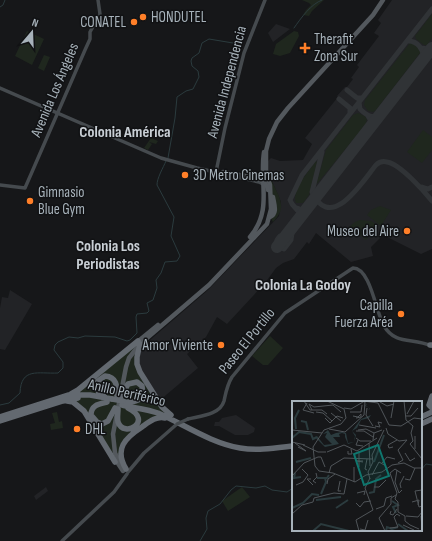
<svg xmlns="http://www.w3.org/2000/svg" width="432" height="541" viewBox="0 0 432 541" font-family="'Sofia Sans Condensed',sans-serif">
<rect width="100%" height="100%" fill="#161719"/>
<path fill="#222326" d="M 392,0 L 432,0 L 432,249 L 421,254 L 383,235 L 371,247 L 373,256 L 351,262 L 316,233 L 309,244 L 307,242 L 294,259 L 283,263 L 276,268 L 265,283 L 227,324 L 217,317 L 206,337 L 187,354 L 198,368 L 159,401 L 144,376 L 138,361 L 142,347 L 208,290 L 279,216 L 281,202 L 267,170 L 267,162 L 271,158 L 280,161 L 303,160 L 312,144 L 305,138 L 338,97 L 337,96 L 345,87 L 347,87 L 353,79 L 351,78 L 359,67 L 357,65 L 379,36 L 374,33 L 381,23 L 378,20 Z
M 276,24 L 290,29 L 273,42 L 268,33 Z
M 10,290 L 32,304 L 5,350 L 0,349 L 0,308 L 2,297 L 8,298 Z
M 236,415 L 255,428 L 254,432 L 248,435 L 235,435 L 219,426 L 214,426 L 215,422 L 219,422 L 222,418 Z
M 46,487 L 48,491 L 36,500 L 34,496 Z"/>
<path fill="#1f271e" d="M 302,0 L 324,0 L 312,11 L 309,16 L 303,15 L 306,10 L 311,5 L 309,3 Z
M 432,14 L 432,38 L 427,45 L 424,45 L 416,39 L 415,36 Z
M 27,31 L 44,39 L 32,65 L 15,56 Z
M 294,31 L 298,32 L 299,36 L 290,53 L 280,56 L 273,54 L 276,44 Z
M 410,43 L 414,44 L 420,49 L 420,53 L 376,110 L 373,112 L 368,111 L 364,105 L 365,100 Z
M 44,55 L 50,57 L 44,71 L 38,68 Z
M 358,113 L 365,116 L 367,119 L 366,124 L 316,185 L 326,150 L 353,115 Z
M 423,130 L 432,137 L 432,150 L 422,163 L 407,152 Z
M 151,138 L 158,141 L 156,144 L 149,142 L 152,144 L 148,150 L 144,148 Z
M 316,161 L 317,162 L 309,195 L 303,203 L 296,203 L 295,200 C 294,188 309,170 316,161 Z
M 272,181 C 279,198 288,207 273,222 L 270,217 L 269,183 Z
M 380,206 L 391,210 L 381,226 L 367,215 L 371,210 Z
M 360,220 L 371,221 L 378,225 L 366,240 L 349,227 L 355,222 Z
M 270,336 L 283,348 L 268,365 L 263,365 L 252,356 Z
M 138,341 L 137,357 L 140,372 L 171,415 L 154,419 L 123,444 L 123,470 L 84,411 L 68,395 Z
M 57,412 L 59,422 L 62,421 L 63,428 L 51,430 L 50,424 L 55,423 L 52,413 Z
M 242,487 L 250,497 L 228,511 L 222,501 Z"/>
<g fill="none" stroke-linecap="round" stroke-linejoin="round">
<path stroke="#2b3b3e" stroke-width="1" d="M 0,7 L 3,5 L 5,0
M 294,28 C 301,18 311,4 322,0
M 168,158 L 175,118 L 177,97 L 186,91 L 193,89 L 199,77 L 198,71 L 192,66 L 191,61 L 192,58 L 199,53 L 202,43 L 209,39 L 233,43
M 0,405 L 9,403 L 20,393 C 21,367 38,374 58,373 L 63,368 L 63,362 L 54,350 L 55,345 L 58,342 L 69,337 L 78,338 L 85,336 L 115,337 L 127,341 L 130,340 L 137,333 L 136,317 L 137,314 L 147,313 L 149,311 L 147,303 L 153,300 L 157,288 L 156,280 L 161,273 L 165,262 L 177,261 L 180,256 L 171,236 L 174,217 L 157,185 C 157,178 163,168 166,161
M 421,470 L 426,464 L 432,465
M 200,541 L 207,529 L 206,518 L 208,511 L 220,504 L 231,490 L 236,486 L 256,488 L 265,486 L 272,490 L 287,492 L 293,488"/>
<path stroke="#303336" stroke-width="5" d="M 407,41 C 417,40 425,50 423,60
M 421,48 L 428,49 L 432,47
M 347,90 L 357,98 L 362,98
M 339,99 L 350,108 L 350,113
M 359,102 L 360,109 C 366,115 372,119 380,115
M 368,116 L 370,119 L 371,126
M 322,152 L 312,192 C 331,233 362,182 376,165 C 379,162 383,161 387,162 C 400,164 424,191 432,201
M 422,187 L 428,189 L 432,187
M 297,208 L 302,210 L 308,207
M 299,219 L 299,212 L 292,204 L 290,200 L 302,175 L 432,9
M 286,236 L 280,236 L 277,240 L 277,246 L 284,249 L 291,240 L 293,226"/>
<path stroke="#303336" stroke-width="12" d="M 277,247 L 432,48"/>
<path stroke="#454a4e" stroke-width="3.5" d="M 0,88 L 161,158 L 197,168 L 259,182 L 263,184
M 216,172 L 225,128 L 244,53 L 265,0
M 0,185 L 25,188 L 85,50 L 90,39 L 90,32 L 100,14 L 98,0
M 188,419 C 200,416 220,415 224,401 C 226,392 227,385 232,377 L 285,313 L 353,268 C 371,268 376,314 384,326 C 396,346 414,337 431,346
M 128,472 L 144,453 L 177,424
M 62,541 L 114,492 L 127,474"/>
<path stroke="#53585d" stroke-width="4.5" d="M 223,172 L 239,175
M 270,217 C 278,213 274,204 273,197
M 250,237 C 273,210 259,183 264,152
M 136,343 L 158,325
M 115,459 L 123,471
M 122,466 L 115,453 L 113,434 L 126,367 L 129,358 L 140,344 L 209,285 L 267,224 L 271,209 L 270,185 L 266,172 L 266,151 L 269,139 L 277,122 L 288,108 L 373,15 L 383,0"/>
<path stroke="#636970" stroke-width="5.5" d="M 140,344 L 137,357 L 137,364 L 140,372 L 162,407 L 171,415
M 430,345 L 432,345
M 71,394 L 78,390 L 138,341
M 121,396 L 128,384 L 137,382 L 142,386 L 143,394 C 140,402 133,402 125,402
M 432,396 L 429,405 L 432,408
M 105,397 L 99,393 L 96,386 L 98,381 L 105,376 C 117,377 117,386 117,396
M 67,401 L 73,402 L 84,411 L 115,462
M 107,402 C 99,404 91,405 91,415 L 97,422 L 102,424 L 108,421 L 115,408
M 122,405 C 134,408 146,409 158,413 C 185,425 211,443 240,448 C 258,451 276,448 293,446
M 118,409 C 118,413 117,418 118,422 C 124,439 154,421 128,408
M 0,417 L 68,395 L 90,395 L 112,399
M 421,417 L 432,412
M 0,421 L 63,401 L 78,398
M 421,424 L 432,419
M 126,469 C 114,449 125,438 142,427 C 149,422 156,416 165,418"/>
<path stroke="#454a4e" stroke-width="3.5" d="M 177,424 L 188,419"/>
<path stroke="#53585d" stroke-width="4.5" d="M 239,175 C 250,177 266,177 268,190"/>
<path stroke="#636970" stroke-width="5.5" d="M 112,399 L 123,401"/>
</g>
<g fill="#ff7f28" stroke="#111214" stroke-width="1.5">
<circle cx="143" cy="17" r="4"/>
<circle cx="134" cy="22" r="4"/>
<path d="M303 42h4v4h4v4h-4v4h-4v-4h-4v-4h4z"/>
<circle cx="185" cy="175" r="4"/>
<circle cx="30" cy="201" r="4"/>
<circle cx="407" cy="231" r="4"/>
<circle cx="401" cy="314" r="4"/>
<circle cx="221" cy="345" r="4"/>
<circle cx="77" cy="429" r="4"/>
</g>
<g text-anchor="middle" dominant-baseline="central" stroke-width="3" stroke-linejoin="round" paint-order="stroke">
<g font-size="15" fill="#a7b2ba" stroke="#111214" text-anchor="start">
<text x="151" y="17">HONDUTEL</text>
<text x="126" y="22" text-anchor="end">CONATEL</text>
<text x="314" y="39">Therafit<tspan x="314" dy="17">Zona Sur</tspan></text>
<text x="193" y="175">3D Metro Cinemas</text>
<text x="38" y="192">Gimnasio<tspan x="38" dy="17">Blue Gym</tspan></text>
<text x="399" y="231" text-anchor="end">Museo del Aire</text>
<text x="393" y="305" text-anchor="end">Capilla<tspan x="393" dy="17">Fuerza Aréa</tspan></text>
<text x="213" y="345" text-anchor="end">Amor Viviente</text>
<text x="85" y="429">DHL</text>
</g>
<g font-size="15" fill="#a7b2ba" stroke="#111214">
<text transform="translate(227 82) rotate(-75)">Avenida Independencia</text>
<text transform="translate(55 90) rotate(-67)">Avenida Los Ángeles</text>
<text transform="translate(247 341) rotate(-51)">Paseo El Portillo</text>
<text transform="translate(127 393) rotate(13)">Anillo Periférico</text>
</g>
<g font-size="16" font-weight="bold" fill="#c9cfd5" stroke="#111214">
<text x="125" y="132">Colonia América</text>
<text x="108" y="246">Colonia Los<tspan x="108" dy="18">Periodistas</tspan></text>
<text x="303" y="285">Colonia La Godoy</text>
</g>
</g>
<g transform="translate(292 401)">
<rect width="130" height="130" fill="#161719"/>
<path d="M 75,2 L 74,5 L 78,7 L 78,8 L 76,9 L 79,14 L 77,17 L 69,19 L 65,27 L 60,30 L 64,34 L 62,41 L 56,43 L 53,36 L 53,33 L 50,32 L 47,33 L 48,36 L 41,36 L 47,43 L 33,46 L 24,37 L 25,35 L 32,44 L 40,43 L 33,36 L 35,32 L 31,33 L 36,29 L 39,34 L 44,32 L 50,31 L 54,32 L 56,42 L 62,41 L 63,35 L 60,30 L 69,18 L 79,14 L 76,9 L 78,7 L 73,5 Z" fill="#2b3b3e"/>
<path fill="none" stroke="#2b3b3e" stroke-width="2" d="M 9,20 L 14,21 L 16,29M 4,28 L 3,17 L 7,9M 0,37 L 7,31 L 19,33 L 21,38 L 25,36M 4,61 L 19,57M 82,61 L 92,34M 3,72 L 2,77 L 9,76M 25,77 L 35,77 L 37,74M 77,92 L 82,91 L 84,78 L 89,74M 29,93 L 34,81 L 33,77M 24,99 L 49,96M 100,100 L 106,104 L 101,106 L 104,112M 0,107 L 11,102 L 20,93 L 27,94M 44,107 L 56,99M 106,123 L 116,130M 21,130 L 29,123 L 57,130M 94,130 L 95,126 L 100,128 L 106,126"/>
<path fill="none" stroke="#505559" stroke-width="1" d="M 12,0 L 18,9 L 30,9 L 35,13M 35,0 L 52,8 L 54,17 L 49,23 L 32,29 L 21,46 L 23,65 L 27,70 L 41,72 L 63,81 L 74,74 L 90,71 L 100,64 L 112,62 L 122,67 L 130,67M 71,0 L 86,2 L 97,24 L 109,25 L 122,17 L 130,18M 112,0 L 114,19 L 121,25 L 119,32 L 121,40 L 118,43M 88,1 L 95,5 L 102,3M 15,2 L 11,9 L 22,12M 52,7 L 59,8 L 71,1M 75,7 L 74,14 L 81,25M 20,9 L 17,3 L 22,6 L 41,4 L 49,11M 24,11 L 31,12 L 40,20M 58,11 L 69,11 L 70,4M 39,12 L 49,20M 115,13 L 122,0M 61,15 L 66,16 L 69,13 L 69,16 L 64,17M 114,15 L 119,15 L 126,7M 33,17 L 38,22 L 45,15 L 51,17M 99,17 L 102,0M 67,24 L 84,27M 83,25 L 88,26 L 86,21 L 90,22M 94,27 L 96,33 L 107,40 L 115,39M 37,28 L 53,31 L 72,14 L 73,1 L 68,0M 0,29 L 30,32M 66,29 L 74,28 L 82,32M 64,30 L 72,30 L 81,36M 123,35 L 123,48M 64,37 L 68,40 L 79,40M 66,39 L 64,44 L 71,45M 81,39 L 82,32 L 90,29M 0,41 L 13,44M 3,42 L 14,50 L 6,46M 77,42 L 78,65M 118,43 L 130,58M 11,44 L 26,51 L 34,51M 101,46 L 97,47 L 96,44 L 105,39M 56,50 L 56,53 L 60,53 L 59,48M 67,50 L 67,66M 35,51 L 52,44 L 65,50 L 85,37M 113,52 L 118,60 L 123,57M 75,58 L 73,68 L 75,69M 71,61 L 65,60 L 71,60M 90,62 L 95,56 L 103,58M 106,62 L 111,59 L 106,49 L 115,39M 105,69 L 103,81 L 107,92 L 110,89M 24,72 L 25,76 L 21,80 L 24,82M 37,72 L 39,65 L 52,57 L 80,58M 98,72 L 103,68 L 109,72M 98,72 L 105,92 L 103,98 L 106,101 L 106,111 L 113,115 L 113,120 L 118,124 L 127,128M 80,74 L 87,61 L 94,65M 0,75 L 12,62 L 26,56 L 29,56 L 33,66M 19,78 L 15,78 L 21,84M 78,78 L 76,71 L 81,61 L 80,54 L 92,29M 113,78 L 118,79 L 123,67M 48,80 L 46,90 L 49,90M 62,81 L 62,66M 35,83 L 36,78 L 43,73M 4,84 L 11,81 L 16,74 L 10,68M 82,86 L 87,86 L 94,79M 109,87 L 108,83 L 112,75M 130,89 L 123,90 L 127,106 L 130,105M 65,92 L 73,90 L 72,94M 52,93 L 55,78M 120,101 L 127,99 L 126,104M 64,102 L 68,106 L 72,101 L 79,100M 84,108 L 92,105 L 94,97 L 100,95M 99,110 L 98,113 L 101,114 L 105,108M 0,113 L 10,104 L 21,101 L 22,97 L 42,92 L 52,93M 114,115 L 126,116 L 130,111M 129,115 L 130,127M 111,124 L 122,129M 98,127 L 106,126 L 102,116 L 105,113 L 108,115M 68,128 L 73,129 L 76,119M 67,130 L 64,119 L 81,109 L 73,87 L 78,77M 93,130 L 87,117 L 99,103 L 99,97 L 104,94"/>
<path fill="#0f766e" fill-opacity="0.15" stroke="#0f766e" stroke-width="2" d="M 86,44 L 97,75 L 72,84 L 62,53 Z"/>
<rect width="130" height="130" fill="none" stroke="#a7b2ba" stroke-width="2"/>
</g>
<g transform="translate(32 32) rotate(19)" stroke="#111214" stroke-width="3" paint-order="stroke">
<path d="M0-3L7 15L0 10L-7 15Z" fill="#a7b2ba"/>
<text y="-6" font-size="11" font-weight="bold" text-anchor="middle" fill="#a7b2ba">N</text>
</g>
</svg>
